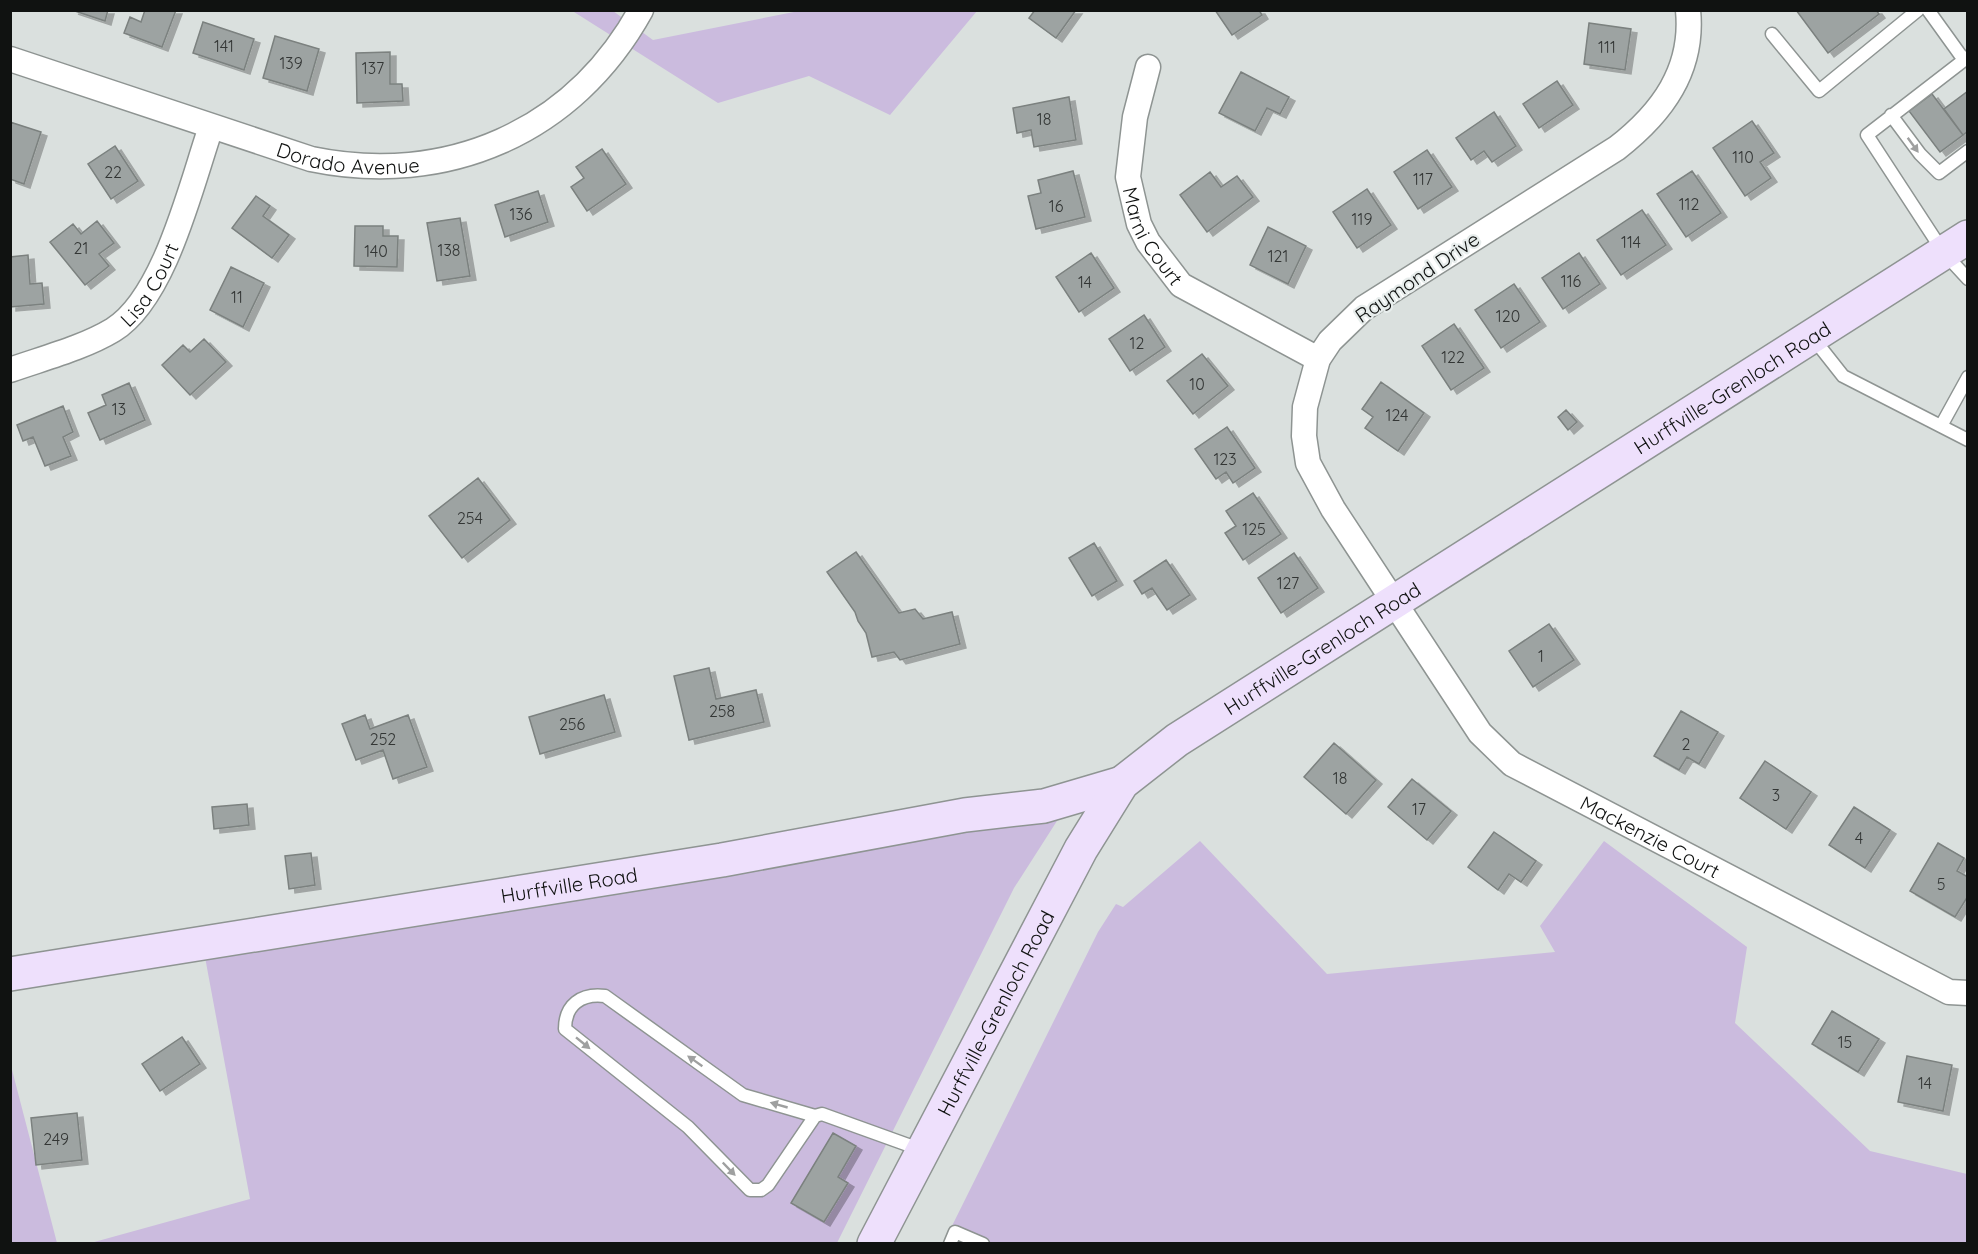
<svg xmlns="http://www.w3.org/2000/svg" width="1978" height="1254" viewBox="0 0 1978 1254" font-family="Quicksand,sans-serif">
<defs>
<filter id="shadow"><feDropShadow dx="6" dy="4" stdDeviation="0" flood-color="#0004"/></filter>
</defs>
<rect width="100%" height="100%" fill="#dae0de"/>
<path fill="#cbbbde" d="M 565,11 L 613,11 L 653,40 L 799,11 L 977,11 L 890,115 L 809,76 L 718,103 L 574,12 Z
M 1071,799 L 1014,888 L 837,1243 L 87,1244 L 250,1199 L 202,941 Z
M 1200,841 L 1327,974 L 1555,952 L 1540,926 L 1604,841 L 1747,947 L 1735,1023 L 1870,1151 L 1967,1174 L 1967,1243 L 943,1244 L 1098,932 L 1116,904 L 1123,907 Z
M 11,1066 L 57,1243 L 11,1243 Z"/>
<path fill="#9da3a2" stroke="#7b817f" stroke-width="1.5" filter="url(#shadow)" d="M 72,10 L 108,10 L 105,21 Z
M 145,10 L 176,10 L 162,47 L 124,33 L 130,17 L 141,22 Z
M 1035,10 L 1076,10 L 1056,38 L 1029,18 Z
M 1215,10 L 1259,10 L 1262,15 L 1232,35 Z
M 1796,10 L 1876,10 L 1879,14 L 1828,53 Z
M 203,22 L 254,39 L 244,70 L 193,53 Z
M 1589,23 L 1631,29 L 1625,70 L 1584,64 Z
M 275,36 L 319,49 L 307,91 L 263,78 Z
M 390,52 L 390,84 L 402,84 L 403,101 L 357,103 L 356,53 Z
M 1241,72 L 1289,97 L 1280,114 L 1267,108 L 1255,131 L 1219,113 Z
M 1557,81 L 1573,105 L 1539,128 L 1523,104 Z
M 1968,91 L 1968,131 L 1963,135 L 1944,109 Z
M 1932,94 L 1963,135 L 1940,152 L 1909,111 Z
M 1069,97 L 1076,140 L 1034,147 L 1031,130 L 1017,133 L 1013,108 Z
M 1494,112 L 1516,146 L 1492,162 L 1484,151 L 1471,160 L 1456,138 Z
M 1752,121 L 1774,153 L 1760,162 L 1771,178 L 1745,196 L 1713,148 Z
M 10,122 L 41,132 L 24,184 L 10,179 Z
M 115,146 L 138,181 L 111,199 L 88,164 Z
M 602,149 L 626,184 L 587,211 L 571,187 L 584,178 L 576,167 Z
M 1427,150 L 1452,187 L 1418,209 L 1394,172 Z
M 1073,171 L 1085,217 L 1036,229 L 1028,196 L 1041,193 L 1038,180 Z
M 1692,171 L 1721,213 L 1686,237 L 1657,194 Z
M 1210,172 L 1221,187 L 1237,176 L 1253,197 L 1207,232 L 1180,195 Z
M 1367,189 L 1391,225 L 1357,248 L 1333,212 Z
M 538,191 L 548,222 L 505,237 L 495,205 Z
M 256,196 L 270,206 L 263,216 L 289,235 L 272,258 L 232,228 Z
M 1642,210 L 1666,245 L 1621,275 L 1597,240 Z
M 460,218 L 470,276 L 437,281 L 427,223 Z
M 97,221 L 114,243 L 99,254 L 109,266 L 85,285 L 50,242 L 73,224 L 81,234 Z
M 355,226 L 383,226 L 383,236 L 398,236 L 397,267 L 354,266 Z
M 1268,227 L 1306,246 L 1288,284 L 1250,265 Z
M 1091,253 L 1114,288 L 1079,312 L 1056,277 Z
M 1579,253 L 1600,284 L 1563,309 L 1542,278 Z
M 28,255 L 30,284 L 42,283 L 44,304 L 10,307 L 10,257 Z
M 231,267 L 264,283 L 243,327 L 210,310 Z
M 1514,284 L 1540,322 L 1501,348 L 1475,310 Z
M 1144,315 L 1165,347 L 1130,371 L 1109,339 Z
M 1454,324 L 1484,368 L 1451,390 L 1422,346 Z
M 204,339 L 226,362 L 190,395 L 162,365 L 183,345 L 190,352 Z
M 1202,354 L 1228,386 L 1193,414 L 1167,381 Z
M 1381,382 L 1424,413 L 1398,451 L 1365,428 L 1373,417 L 1362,409 Z
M 129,383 L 145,420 L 100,440 L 88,413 L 106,405 L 102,395 Z
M 63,406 L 73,432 L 63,437 L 71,456 L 45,466 L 33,437 L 23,441 L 17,425 Z
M 1566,410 L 1577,422 L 1568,430 L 1558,417 Z
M 1227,427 L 1255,468 L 1233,483 L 1226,472 L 1216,479 L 1195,449 Z
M 478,478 L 510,520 L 462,558 L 429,516 Z
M 1253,493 L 1281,534 L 1243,560 L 1225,533 L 1236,526 L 1226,511 Z
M 1094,543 L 1117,581 L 1092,596 L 1069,558 Z
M 856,552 L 899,613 L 915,609 L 923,619 L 952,612 L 960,644 L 900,660 L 894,652 L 872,657 L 866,633 L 858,621 L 855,612 L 827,572 Z
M 1294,553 L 1318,588 L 1281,613 L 1258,578 Z
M 1166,560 L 1190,595 L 1167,610 L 1152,588 L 1142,594 L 1134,581 Z
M 1549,624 L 1574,660 L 1533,687 L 1509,651 Z
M 709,668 L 716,699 L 756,690 L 764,722 L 689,740 L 674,676 Z
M 604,695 L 615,732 L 540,754 L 529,717 Z
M 1681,711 L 1718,732 L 1699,764 L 1687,757 L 1679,770 L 1654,756 Z
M 365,715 L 370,729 L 408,715 L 427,767 L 393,779 L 383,750 L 356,760 L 342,724 Z
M 1334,743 L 1376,780 L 1346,814 L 1304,777 Z
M 1765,761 L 1811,792 L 1786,829 L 1740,798 Z
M 1412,779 L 1451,811 L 1427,840 L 1388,807 Z
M 247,804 L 249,825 L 214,829 L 212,807 Z
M 1854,807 L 1890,830 L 1865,868 L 1829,845 Z
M 1494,832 L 1536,861 L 1521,882 L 1509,874 L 1498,890 L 1468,867 Z
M 1938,843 L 1964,858 L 1957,871 L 1968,877 L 1968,896 L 1955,917 L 1910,891 Z
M 311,853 L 315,885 L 289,889 L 285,856 Z
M 1832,1011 L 1879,1039 L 1858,1072 L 1812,1044 Z
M 182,1037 L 200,1064 L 160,1091 L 142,1064 Z
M 1907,1056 L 1952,1065 L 1943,1111 L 1898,1102 Z
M 77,1113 L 82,1160 L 36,1165 L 31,1118 Z
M 833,1133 L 856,1146 L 838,1177 L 848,1183 L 824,1222 L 791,1203 Z"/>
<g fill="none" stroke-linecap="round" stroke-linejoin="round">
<g stroke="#8e9492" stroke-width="15">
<path id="lane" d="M 1928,10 L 1964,60
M 1772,34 L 1819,91 L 1918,10
M 1968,57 L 1867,135 L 1944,253 L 1968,279
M 1891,115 L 1920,154 L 1939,173 L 1968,151
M 1813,338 L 1843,376 L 1968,440
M 1941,426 L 1968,377
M 815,1116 L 768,1185 L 761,1190 L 750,1190 L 688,1127 L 565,1029 C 565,1005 581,993 605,996 L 743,1095 L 815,1116 L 822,1114 L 922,1150
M 950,1244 L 955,1232 L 983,1244"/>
</g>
<g stroke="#8e9492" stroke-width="27">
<g id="street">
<path id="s1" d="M 1688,10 C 1694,70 1662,113 1617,148 L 1364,308 L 1330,341 L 1318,359 L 1305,407 L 1304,436 L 1308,463 L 1333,509 L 1480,733 L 1512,764 L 1949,992 L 1968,993"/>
<path id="s2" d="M 10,59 L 311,159 C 446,187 573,133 641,10"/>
<path id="s3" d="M 1148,67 L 1135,117 L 1128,177 L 1139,224 L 1148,242 L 1181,285 L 1318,359"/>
<path id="s4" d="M 10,370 C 44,358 83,348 113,330 C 165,298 191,185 211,127"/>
</g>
</g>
<g stroke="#8e9492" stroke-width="36">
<g id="secondary">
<path id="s5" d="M 10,974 L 722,860 L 965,815 L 1044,806 L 1122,783"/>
<path id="s6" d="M 874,1244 L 1081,849 L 1122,783 L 1177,740 L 1968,237"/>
</g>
</g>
<use href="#lane" stroke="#fff" stroke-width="12"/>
<use href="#street" stroke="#fff" stroke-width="24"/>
<use href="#secondary" stroke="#eee0fc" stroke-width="33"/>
</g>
<defs><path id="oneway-solid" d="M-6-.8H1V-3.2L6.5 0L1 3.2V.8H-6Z" transform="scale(1.5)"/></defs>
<g fill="#9fa0a0">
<use href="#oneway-solid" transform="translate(1913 145) rotate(54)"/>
<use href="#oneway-solid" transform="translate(583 1043) rotate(39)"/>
<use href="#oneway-solid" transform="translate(695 1061) rotate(-145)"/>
<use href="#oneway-solid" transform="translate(779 1105) rotate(-164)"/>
<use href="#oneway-solid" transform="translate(729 1169) rotate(46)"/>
</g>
<g text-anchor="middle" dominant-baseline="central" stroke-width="4.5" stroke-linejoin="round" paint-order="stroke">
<g font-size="16" fill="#333635">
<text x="224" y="46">141</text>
<text x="1607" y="47">111</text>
<text x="291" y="63">139</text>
<text x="373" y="68">137</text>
<text x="1044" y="119">18</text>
<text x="1743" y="157">110</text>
<text x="113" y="172">22</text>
<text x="1423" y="179">117</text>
<text x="1689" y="204">112</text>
<text x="1056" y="206">16</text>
<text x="521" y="214">136</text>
<text x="1362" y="219">119</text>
<text x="1631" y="242">114</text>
<text x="81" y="248">21</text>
<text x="449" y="250">138</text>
<text x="376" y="251">140</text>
<text x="1278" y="256">121</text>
<text x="1571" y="281">116</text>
<text x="1085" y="282">14</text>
<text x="237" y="297">11</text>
<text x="1508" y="316">120</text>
<text x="1137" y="343">12</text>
<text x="1453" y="357">122</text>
<text x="1197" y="384">10</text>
<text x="119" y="409">13</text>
<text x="1397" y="415">124</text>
<text x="1225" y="459">123</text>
<text x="470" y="518">254</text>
<text x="1254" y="529">125</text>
<text x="1288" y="583">127</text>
<text x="1541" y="656">1</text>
<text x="722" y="711">258</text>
<text x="572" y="724">256</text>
<text x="383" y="739">252</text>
<text x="1686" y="744">2</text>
<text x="1340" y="778">18</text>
<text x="1776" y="795">3</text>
<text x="1419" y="809">17</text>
<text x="1859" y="838">4</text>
<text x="1941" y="884">5</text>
<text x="1845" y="1042">15</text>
<text x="1925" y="1083">14</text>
<text x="56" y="1139">249</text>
</g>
<g font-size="20" fill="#101211" stroke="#e7edec">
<text stroke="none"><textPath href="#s2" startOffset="354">Dorado Avenue</textPath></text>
<text stroke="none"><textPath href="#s3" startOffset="177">Marni Court</textPath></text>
<text transform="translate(1417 277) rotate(-34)">Raymond Drive</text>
<text stroke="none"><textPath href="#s4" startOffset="170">Lisa Court</textPath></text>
<text stroke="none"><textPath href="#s6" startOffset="1251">Hurffville-Grenloch Road</textPath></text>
<text stroke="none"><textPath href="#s6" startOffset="765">Hurffville-Grenloch Road</textPath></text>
<text stroke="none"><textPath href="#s1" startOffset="1158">Mackenzie Court</textPath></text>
<text stroke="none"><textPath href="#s5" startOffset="566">Hurffville Road</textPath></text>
<text stroke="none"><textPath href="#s6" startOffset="261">Hurffville-Grenloch Road</textPath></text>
</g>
</g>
<rect width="1978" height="1254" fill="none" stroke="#101211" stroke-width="24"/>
</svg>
